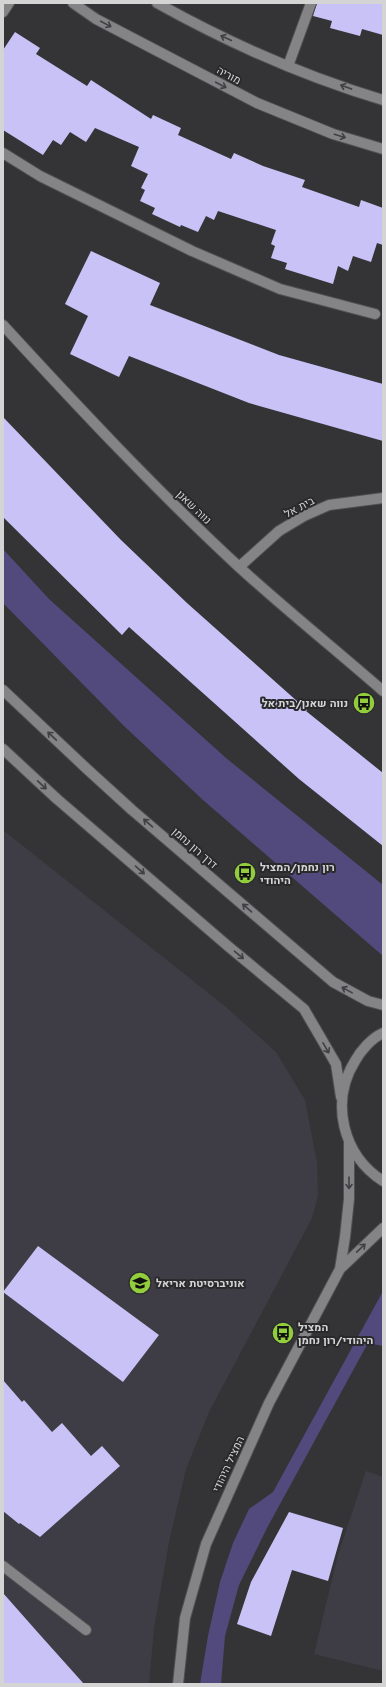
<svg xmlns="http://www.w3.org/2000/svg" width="386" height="1687" viewBox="0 0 386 1687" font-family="Jost,Heebo,sans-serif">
<rect width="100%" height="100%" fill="#343437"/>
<path fill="#3e3d45" d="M 3,830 L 226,1007 L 276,1052 L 305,1100 L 317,1163 L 318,1195 L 312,1218 L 209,1412 L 186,1469 L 169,1542 L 154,1628 L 149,1684 L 3,1684 Z
M 366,1471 L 383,1477 L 383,1671 L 314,1654 L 338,1555 Z"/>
<path fill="#52497c" d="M 3,549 L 49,599 L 226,758 L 383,885 L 383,956 L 203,800 L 124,726 L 3,603 Z
M 383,1291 L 383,1346 L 368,1343 L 267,1528 L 239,1585 L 225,1636 L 221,1684 L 200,1684 L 208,1636 L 220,1582 L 233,1543 L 249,1509 L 273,1492 Z"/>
<path fill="#c8c2f6" d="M 317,3 L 383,3 L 383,35 L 362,29 L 360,36 L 330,28 L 332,21 L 313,16 Z
M 15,32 L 40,48 L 36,54 L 87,86 L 91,80 L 151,119 L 153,115 L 181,128 L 178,135 L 231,159 L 234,153 L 263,166 L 305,180 L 302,187 L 359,207 L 361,200 L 383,208 L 383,245 L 377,243 L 371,262 L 353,256 L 348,271 L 338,266 L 333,284 L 285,269 L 287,263 L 271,258 L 275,246 L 271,244 L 276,230 L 218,211 L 214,220 L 206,216 L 198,232 L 181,225 L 180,227 L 152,214 L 155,208 L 140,201 L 145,190 L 141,188 L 148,174 L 131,166 L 139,147 L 95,128 L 86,142 L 70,132 L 61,145 L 53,140 L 43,155 L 3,130 L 3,50 Z
M 91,251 L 160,283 L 150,305 L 279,355 L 383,384 L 383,441 L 249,403 L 129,356 L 119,377 L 70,354 L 88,316 L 65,304 Z
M 3,417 L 121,540 L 187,603 L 307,710 L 306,711 L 383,773 L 383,846 L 299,779 L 129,627 L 122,635 L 3,517 Z
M 38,1246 L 159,1335 L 123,1382 L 3,1292 Z
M 3,1380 L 22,1402 L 24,1400 L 52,1432 L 62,1423 L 91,1456 L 102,1446 L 120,1466 L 40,1537 L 20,1523 L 19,1524 L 3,1511 Z
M 289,1512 L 343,1528 L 328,1581 L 292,1570 L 271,1636 L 237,1624 L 251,1582 Z
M 3,1593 L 41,1636 L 84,1684 L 3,1684 Z"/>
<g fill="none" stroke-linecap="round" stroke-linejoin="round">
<g stroke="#505051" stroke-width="12">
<path id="service" d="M 3,12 L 9,3
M 288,66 L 311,3
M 3,153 L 40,176 L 192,251 L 280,289 L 375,314
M 3,1566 L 86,1630"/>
</g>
<g stroke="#505051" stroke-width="12">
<path id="minor" d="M 3,325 C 79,408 156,490 238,566 C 285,609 335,649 383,691
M 239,567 L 279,531 L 304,516 L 329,505 L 383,498
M 340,1269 L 383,1228
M 178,1684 L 185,1618 L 206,1544 L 269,1403 L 340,1269 L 345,1237 L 349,1199 L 349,1144"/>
</g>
<g stroke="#505051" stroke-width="12">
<path id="tertiary" d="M 73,3 L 96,19 L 257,103 L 333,134 L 383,149
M 157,3 C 227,42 306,77 383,100"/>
</g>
<g stroke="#505051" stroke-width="12">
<path id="secondary" d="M 3,690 L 87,769 L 132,810 L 333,982 L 368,1001 L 383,1005
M 3,749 L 57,799 L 229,947 L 304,1009 L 336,1064 L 341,1097
M 383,1033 C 372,1038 361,1050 355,1061 C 330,1101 342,1155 383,1181"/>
</g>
<use href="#service" stroke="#848487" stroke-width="10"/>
<use href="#minor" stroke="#848487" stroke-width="10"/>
<use href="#tertiary" stroke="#848487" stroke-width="10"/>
<use href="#secondary" stroke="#848487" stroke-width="10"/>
</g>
<defs><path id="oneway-shaft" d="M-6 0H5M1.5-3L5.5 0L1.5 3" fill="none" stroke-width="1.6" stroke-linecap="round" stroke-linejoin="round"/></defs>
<g stroke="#404044">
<use href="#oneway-shaft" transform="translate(106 24) rotate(28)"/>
<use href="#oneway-shaft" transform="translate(226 38) rotate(-155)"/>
<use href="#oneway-shaft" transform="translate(221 85) rotate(28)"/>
<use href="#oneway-shaft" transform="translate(346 87) rotate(-160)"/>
<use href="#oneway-shaft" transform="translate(340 136) rotate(17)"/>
<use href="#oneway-shaft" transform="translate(52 736) rotate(-137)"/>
<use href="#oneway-shaft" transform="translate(42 785) rotate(43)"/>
<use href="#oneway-shaft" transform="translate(148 823) rotate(-139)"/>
<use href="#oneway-shaft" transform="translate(140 870) rotate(41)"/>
<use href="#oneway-shaft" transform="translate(247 908) rotate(-139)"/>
<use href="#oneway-shaft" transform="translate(239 955) rotate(40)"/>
<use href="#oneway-shaft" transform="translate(347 990) rotate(-151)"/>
<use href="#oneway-shaft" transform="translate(326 1048) rotate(60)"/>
<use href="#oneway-shaft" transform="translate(349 1183) rotate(90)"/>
<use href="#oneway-shaft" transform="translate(361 1248) rotate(-44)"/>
</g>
<defs>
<g id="bus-disc" transform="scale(1.15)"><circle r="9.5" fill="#92cd3e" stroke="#2a2a2d"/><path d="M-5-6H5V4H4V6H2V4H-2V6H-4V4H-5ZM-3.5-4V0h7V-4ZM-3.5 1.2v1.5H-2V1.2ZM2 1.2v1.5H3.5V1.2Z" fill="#111"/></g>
<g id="university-disc" transform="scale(1.15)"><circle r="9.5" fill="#92cd3e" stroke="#2a2a2d"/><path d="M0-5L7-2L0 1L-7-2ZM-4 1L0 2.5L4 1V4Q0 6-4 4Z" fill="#111"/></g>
</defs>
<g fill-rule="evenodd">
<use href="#bus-disc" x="364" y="703"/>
<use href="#bus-disc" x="245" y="873"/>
<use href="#university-disc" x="140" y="1283"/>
<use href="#bus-disc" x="283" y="1333"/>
</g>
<g text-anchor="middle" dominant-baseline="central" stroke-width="4" stroke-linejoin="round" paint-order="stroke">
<g font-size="11" fill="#d4d4d5" stroke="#2a2a2d">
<text transform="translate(229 75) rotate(28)">מוריה</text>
<text transform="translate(194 507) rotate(44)">נווה שאנן</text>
<text transform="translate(299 507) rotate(-28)">בית אל</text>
<text transform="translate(195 848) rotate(41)">דרך רון נחמן</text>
<text transform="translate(228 1464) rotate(-65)">המציל היהודי</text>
</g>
<g font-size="11" font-weight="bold" fill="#d4d4d5" stroke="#2a2a2d" text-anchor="start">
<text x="348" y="703" text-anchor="end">נווה שאנן/בית אל</text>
<text x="260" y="867">רון נחמן/המציל<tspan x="260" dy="13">היהודי</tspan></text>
<text x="156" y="1283">אוניברסיטת אריאל</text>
<text x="298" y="1327">המציל<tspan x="298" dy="13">היהודי/רון נחמן</tspan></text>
</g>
</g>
<rect width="386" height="1687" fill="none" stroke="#d4d4d5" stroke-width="8"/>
</svg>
